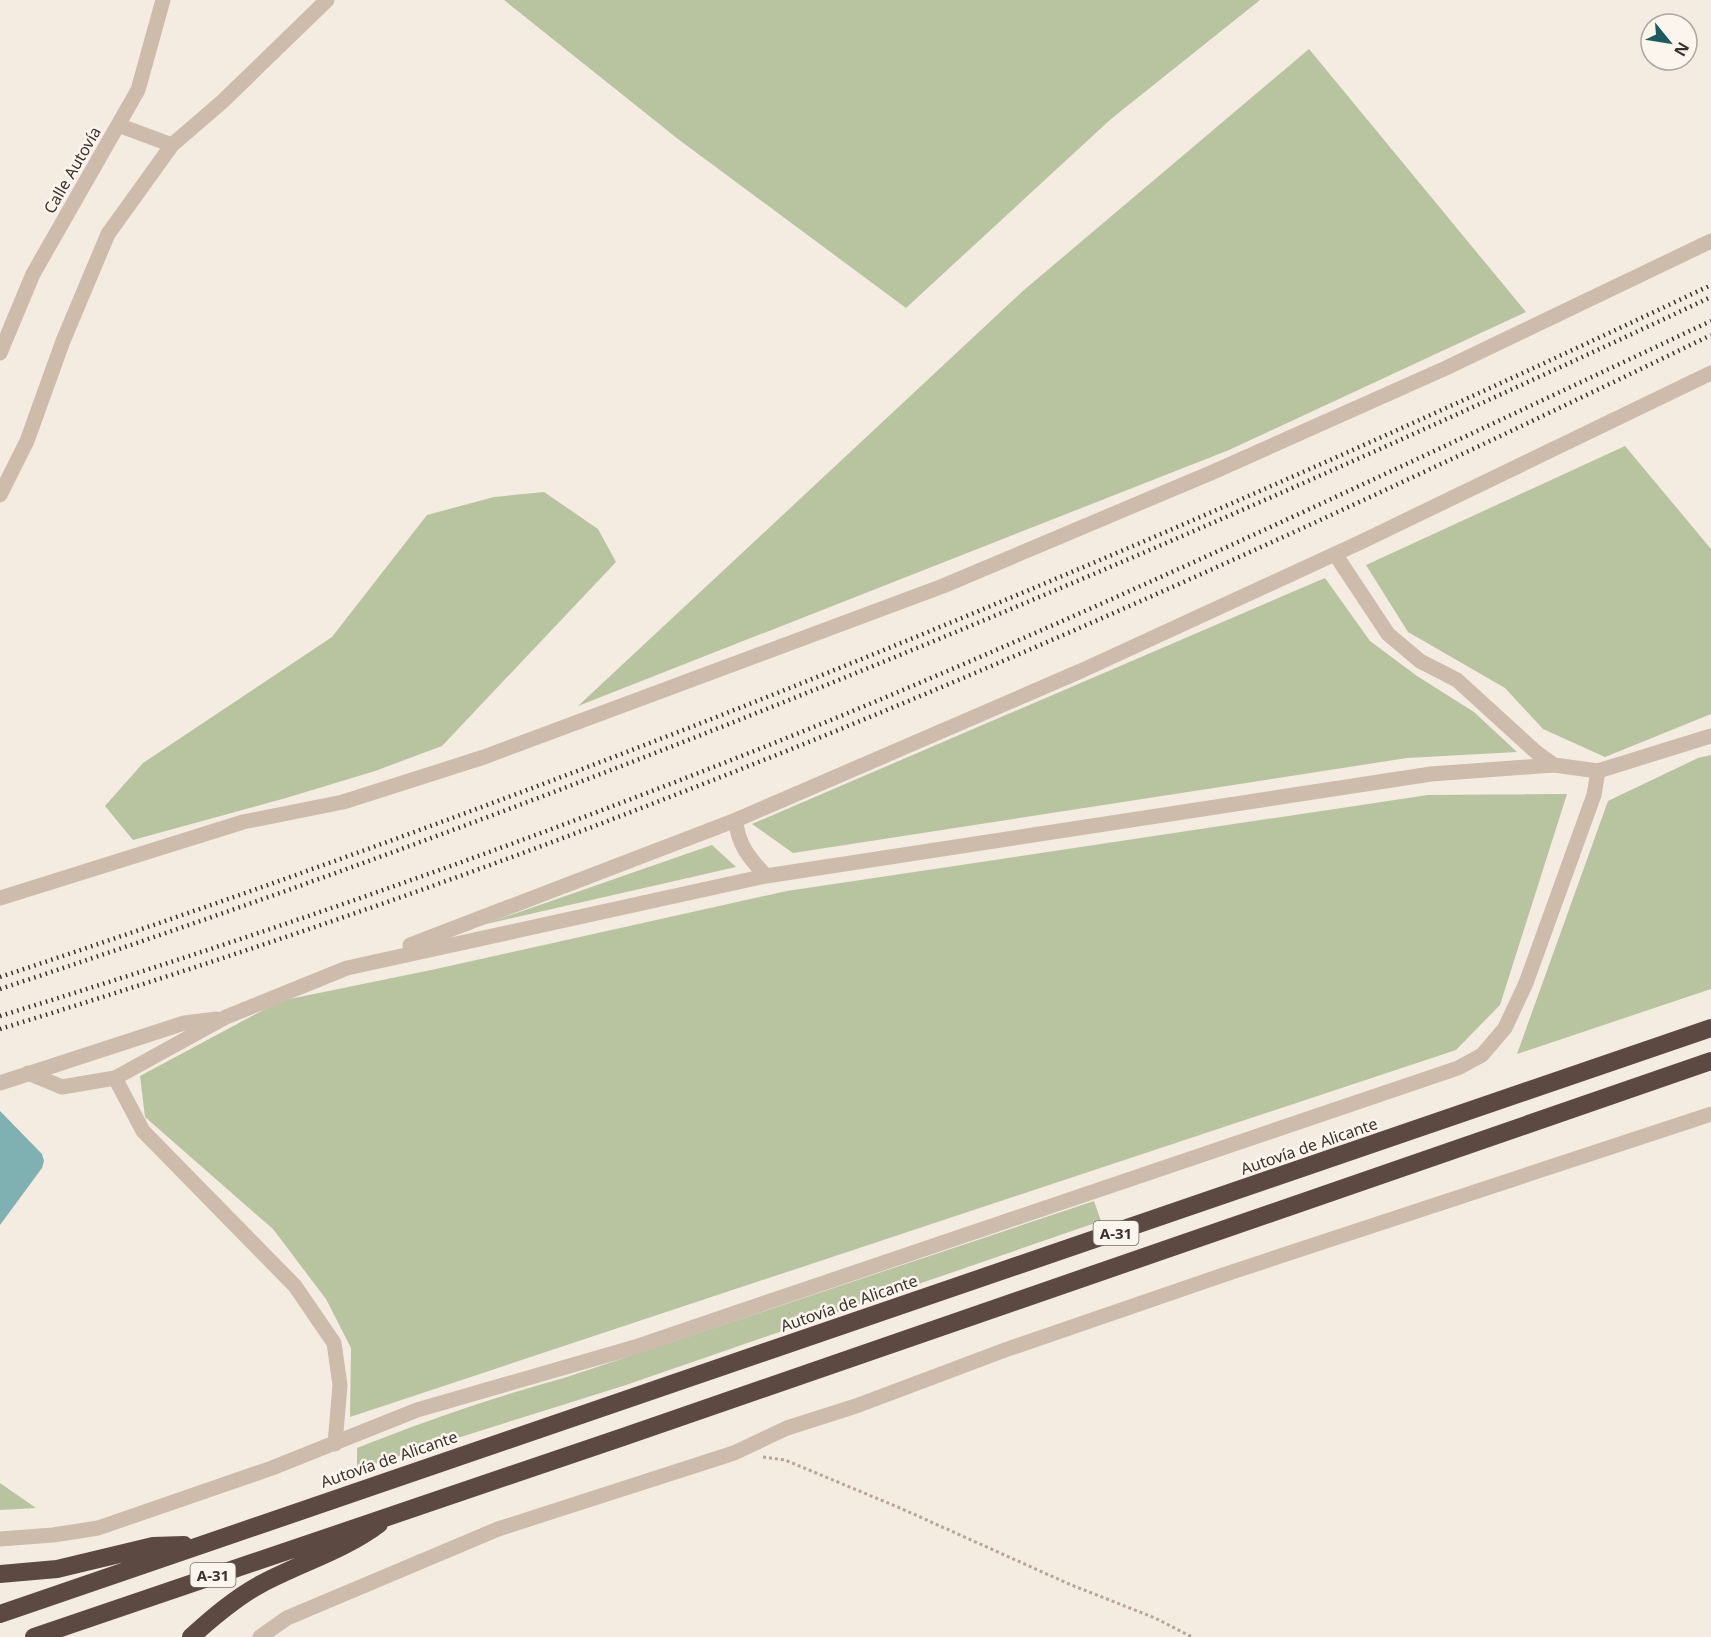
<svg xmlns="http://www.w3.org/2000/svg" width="1711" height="1637" viewBox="0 0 1711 1637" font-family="'Noto Sans',sans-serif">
<rect width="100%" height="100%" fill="#f4ebe1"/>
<path fill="#b8c4a0" d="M 504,0 L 1260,0 L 1111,119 L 906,308 L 678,139 Z
M 1309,49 L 1526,312 L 1229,450 L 578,706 L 1024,290 Z
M 1625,446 L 1711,549 L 1711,714 L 1605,757 L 1543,729 L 1505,688 L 1408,632 L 1366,565 Z
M 544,492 L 598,529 L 616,562 L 442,746 L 375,771 L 286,798 L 133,840 L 105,806 L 143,763 L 332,637 L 427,515 L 494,497 Z
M 1325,578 L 1370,641 L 1417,676 L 1474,712 L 1517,752 L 1407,758 L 793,853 L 752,824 Z
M 1711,755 L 1711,989 L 1517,1054 L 1608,801 L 1698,758 Z
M 1567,794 L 1500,1005 L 1456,1050 L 350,1417 L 351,1348 L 326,1299 L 273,1229 L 145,1117 L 140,1076 L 280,1001 L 436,969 L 787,891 L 1428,795 Z
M 712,845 L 736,867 L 482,925 Z
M 1094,1201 L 1101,1221 L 626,1385 L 368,1466 L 357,1467 L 357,1448 C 427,1420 495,1397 567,1377 Z
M 0,1483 L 36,1508 L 0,1510 Z"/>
<path fill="#7fb0b2" d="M 0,1111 L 42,1154 L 44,1161 L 42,1168 L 0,1225 Z"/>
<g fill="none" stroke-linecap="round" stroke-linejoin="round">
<path stroke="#b9a596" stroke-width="3" stroke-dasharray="3 3" stroke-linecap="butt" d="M 763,1457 L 785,1460 L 900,1508 L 1069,1584 L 1155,1618 L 1192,1637"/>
<path stroke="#cdbbac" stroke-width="15" d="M 172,145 L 223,101 L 327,0
M 0,353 L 33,274 L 138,90 L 163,0
M 0,495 L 27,441 L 63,341 L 108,234 L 172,145 L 118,125
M 1335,554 L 1388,634 L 1420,661 L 1457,680 L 1536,752 L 1554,765
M 736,820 C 737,844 750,859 766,876
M 0,898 L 243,822 L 343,802 L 484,757 L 943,586 L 1213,472 L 1446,368 L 1711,241
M 410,945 L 736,820 L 1083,670 L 1361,542 L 1711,373
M 28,1073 L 62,1087 L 115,1078
M 0,1083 L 184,1023 L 217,1019
M 335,1444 L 340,1385 L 334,1343 L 295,1286 L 143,1131 L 115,1078 L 226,1017 L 347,968 L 766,876 L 1431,774 L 1554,765 L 1598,771 L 1711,736
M 0,1539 L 53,1535 L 98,1528 L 272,1468 L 417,1410 L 635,1347 L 1458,1068 L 1482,1055 L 1505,1028 L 1526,983 L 1594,795 L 1598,771
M 260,1637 L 287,1618 L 498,1529 L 734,1453 L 787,1428 L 856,1406 L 1005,1350 L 1232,1272 L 1711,1114"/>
<path stroke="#5c4a42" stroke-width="18" d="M 0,1574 L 57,1569 L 153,1546 L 184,1545
M 0,1614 L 1711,1028
M 34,1637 L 623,1437 L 1711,1061
M 191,1637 C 212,1618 235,1598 261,1584 C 300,1563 343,1551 379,1524"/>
<path stroke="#3b302b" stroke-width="4.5" stroke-dasharray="1.5 4.5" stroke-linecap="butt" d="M 0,977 C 584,783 1155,549 1711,285
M 0,989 C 585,796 1154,559 1711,297
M 0,1016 C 281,930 559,831 831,720 C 1129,597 1419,458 1711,321
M 0,1029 C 225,960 448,884 667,798 C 1022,661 1369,501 1711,335"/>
</g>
<g text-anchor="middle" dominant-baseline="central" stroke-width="5" stroke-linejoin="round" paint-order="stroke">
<g fill="#fbf5ee" stroke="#756b66" stroke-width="1.5">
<rect x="1093.5" y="1221" width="45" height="24" rx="4.5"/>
<rect x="190.5" y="1563" width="45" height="24" rx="4.5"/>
</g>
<g font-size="15" font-weight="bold" fill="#3b302b">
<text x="1116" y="1233">A-31</text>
<text x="213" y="1575">A-31</text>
</g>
<g font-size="16" fill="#3b302b" stroke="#fbf5ee">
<text transform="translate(72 170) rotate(-60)">Calle Autovía</text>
<text transform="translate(1309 1146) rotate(-19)">Autovía de Alicante</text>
<text transform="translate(849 1303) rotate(-19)">Autovía de Alicante</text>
<text transform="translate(389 1459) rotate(-19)">Autovía de Alicante</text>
</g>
</g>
<g transform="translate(1669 42) rotate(120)"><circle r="28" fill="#fbf5ee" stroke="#aea6a0" stroke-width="1.5"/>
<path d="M0-4.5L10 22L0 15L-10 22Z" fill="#1f5a5e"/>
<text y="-9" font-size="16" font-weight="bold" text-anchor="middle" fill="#3b302b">N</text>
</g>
</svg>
